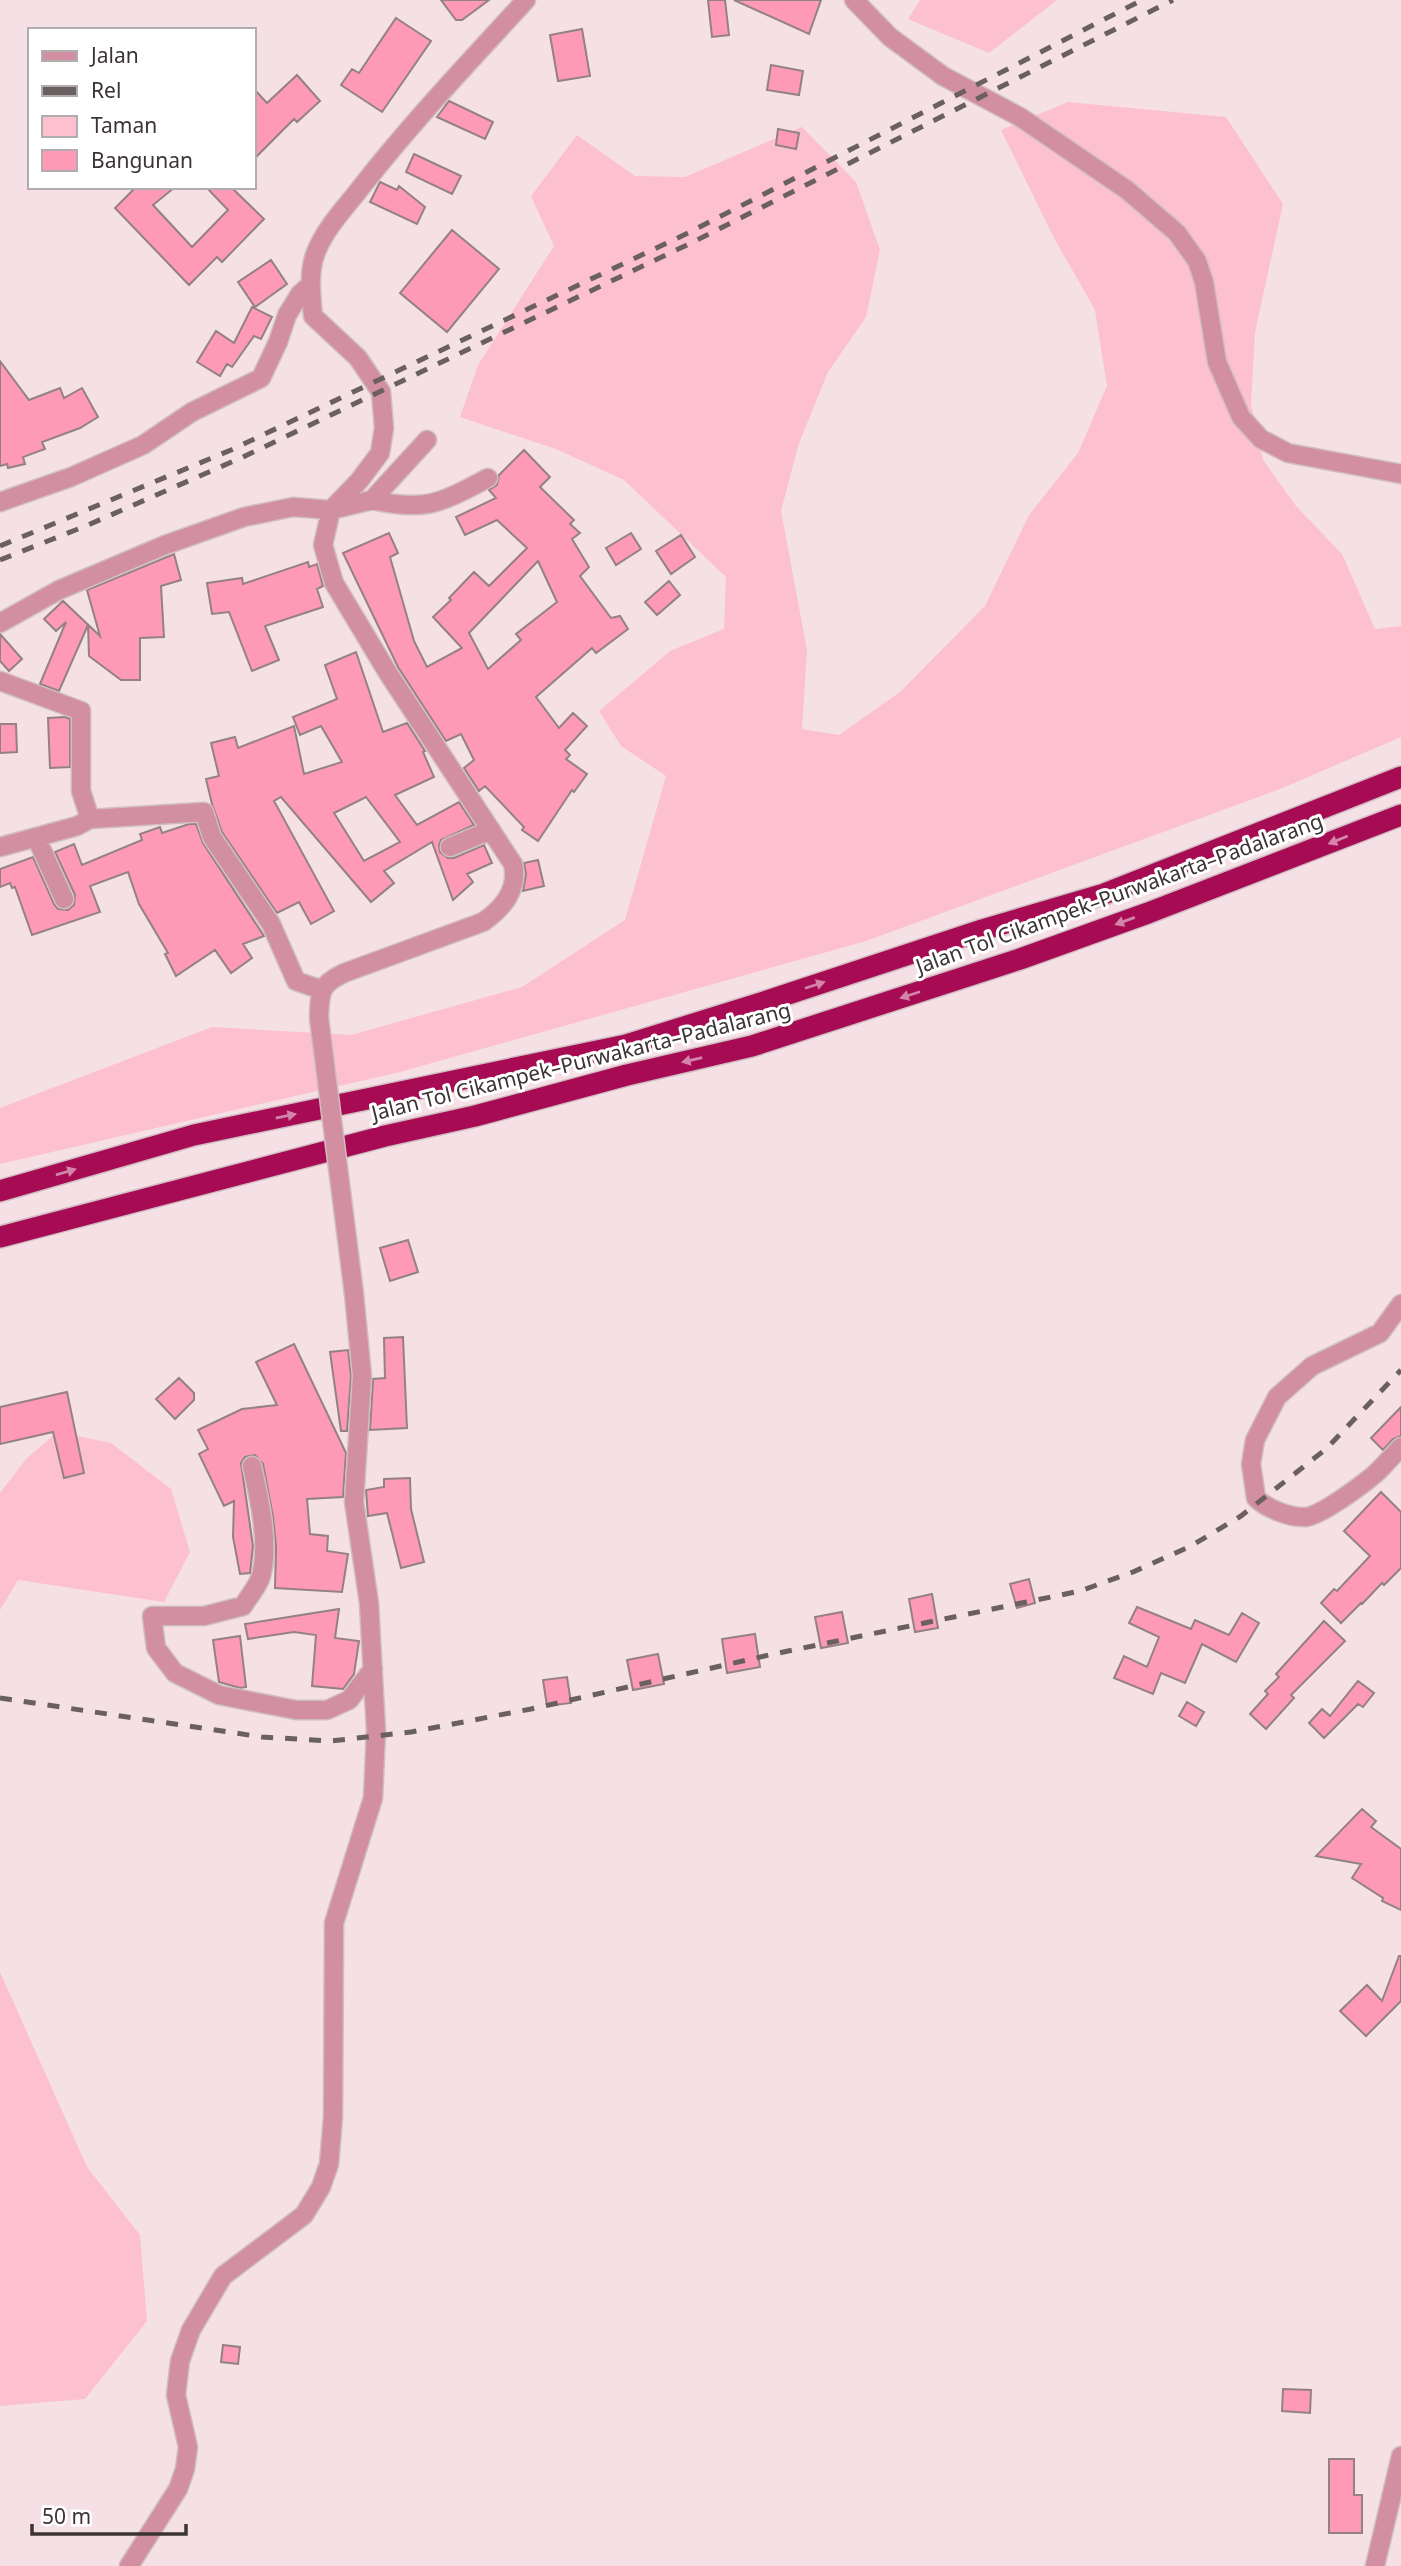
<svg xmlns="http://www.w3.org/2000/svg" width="1401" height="2566" viewBox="0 0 1401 2566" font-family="'Noto Sans',sans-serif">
<rect width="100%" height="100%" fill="#f5e0e5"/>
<path fill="#fdc0cf" d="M 920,0 L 1057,0 L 989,53 L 908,19 Z
M 1068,102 L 1226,117 L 1283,204 L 1255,332 L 1251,404 L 1263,460 L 1296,506 L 1342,554 L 1375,629 L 1401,626 L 1401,737 L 1280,789 L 866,941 L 400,1072 L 0,1164 L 0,1108 L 212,1027 L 351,1035 L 522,987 L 625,920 L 666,776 L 621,746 L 599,711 L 670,651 L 724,629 L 726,577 L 624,480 L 556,449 L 460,417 L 478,365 L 554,246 L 531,196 L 577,135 L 635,176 L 685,177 L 802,127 L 856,182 L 880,250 L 866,317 L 828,372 L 799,443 L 781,511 L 807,650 L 802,729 L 839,735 L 900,692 L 985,606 L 1029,515 L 1078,453 L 1107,386 L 1095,310 L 1054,238 L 1001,130 Z
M 57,1432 L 111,1443 L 171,1489 L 190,1552 L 164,1602 L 18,1580 L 0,1610 L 0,1493 L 26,1459 Z
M 0,1972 L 87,2167 L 140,2235 L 147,2321 L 85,2399 L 0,2406 Z"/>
<path fill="#fe99b6" stroke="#938185" stroke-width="2" fill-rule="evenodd" d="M 441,0 L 489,0 L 462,20 L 456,20 Z
M 708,0 L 725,0 L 729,35 L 712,37 Z
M 734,0 L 821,0 L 809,34 Z
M 396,18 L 431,41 L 382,112 L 341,85 L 352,69 L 359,73 Z
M 582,29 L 590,76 L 558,81 L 550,35 Z
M 771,65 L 803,71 L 799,95 L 767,90 Z
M 297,75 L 320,101 L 297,122 L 294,119 L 254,159 L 254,89 L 267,103 Z
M 449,101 L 493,122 L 485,139 L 437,117 Z
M 778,129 L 799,133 L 796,149 L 776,145 Z
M 414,154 L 461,176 L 452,194 L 406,172 Z
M 380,182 L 397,190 L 399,186 L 425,207 L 417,224 L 370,202 Z
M 136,187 L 175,187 L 153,205 L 192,247 L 228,210 L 206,187 L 231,187 L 264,219 L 222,262 L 217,257 L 189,285 L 115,208 Z
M 452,230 L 499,269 L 447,332 L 400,293 Z
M 271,260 L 287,284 L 255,307 L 238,282 Z
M 252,307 L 272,317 L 261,339 L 254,336 L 232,367 L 227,364 L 220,376 L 197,362 L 216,331 L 234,343 Z
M 0,361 L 29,400 L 60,388 L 64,398 L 82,388 L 98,417 L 80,428 L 42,442 L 45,449 L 23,457 L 25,464 L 8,468 L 7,464 L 0,466 Z
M 524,450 L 550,477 L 540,487 L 574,520 L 570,524 L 580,533 L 572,539 L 589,567 L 580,576 L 611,618 L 620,616 L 628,629 L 596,653 L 592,648 L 536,697 L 559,728 L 573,713 L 587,726 L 565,750 L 570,755 L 566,759 L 587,774 L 574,792 L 572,790 L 538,841 L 522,830 L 524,827 L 485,786 L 479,791 L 464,768 L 474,760 L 461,734 L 446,741 L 398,667 L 343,553 L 389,533 L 398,553 L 390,557 L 414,641 L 427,667 L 462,648 L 433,617 L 451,600 L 449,598 L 474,572 L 489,586 L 527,548 L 497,520 L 465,535 L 456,517 L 496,498 L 489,490 L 497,485 L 499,475 ZM 538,561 L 557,602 L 516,634 L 521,640 L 488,669 L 469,633 Z
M 631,533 L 641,549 L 616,565 L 606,548 Z
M 681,535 L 695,557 L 671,574 L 656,551 Z
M 174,554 L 181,580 L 161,586 L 164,637 L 140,638 L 140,680 L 121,680 L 89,656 L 88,625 L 59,691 L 40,684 L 66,622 L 56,631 L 44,619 L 63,601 L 100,636 L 87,590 Z
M 308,562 L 309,567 L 317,564 L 323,586 L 317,589 L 323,607 L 265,626 L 279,660 L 252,671 L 229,612 L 212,614 L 207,583 L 242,578 L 243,584 Z
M 669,581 L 680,595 L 657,615 L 645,602 Z
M 0,634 L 22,659 L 9,671 L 0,661 Z
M 356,652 L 383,732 L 407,723 L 425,751 L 423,752 L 434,777 L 395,795 L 417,825 L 459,802 L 474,825 L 441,840 L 439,845 L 440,852 L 448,858 L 454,858 L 484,845 L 492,863 L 467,874 L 473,882 L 453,900 L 432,842 L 384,871 L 394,883 L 371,902 L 281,797 L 274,801 L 334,911 L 311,924 L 299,902 L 277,913 L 222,832 L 212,804 L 206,779 L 219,776 L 211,743 L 235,737 L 238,748 L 294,726 L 304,774 L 342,762 L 321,726 L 300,735 L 293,717 L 337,699 L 325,665 ZM 366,797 L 400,842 L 364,861 L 334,813 Z
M 65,717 L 70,719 L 70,767 L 50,768 L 48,718 Z
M 0,724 L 16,724 L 17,752 L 0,753 Z
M 189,824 L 196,824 L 203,843 L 264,936 L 243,944 L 252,958 L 231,973 L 215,950 L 176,976 L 165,954 L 168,953 L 139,904 L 128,872 L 90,886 L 100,912 L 32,935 L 15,887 L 12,888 L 10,883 L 0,887 L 0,869 L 33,857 L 54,904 L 58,909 L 68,910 L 74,905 L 75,895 L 55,852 L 74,844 L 82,865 L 142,840 L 140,834 L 160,827 L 162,833 Z
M 538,860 L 544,886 L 523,891 L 526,874 L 524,863 Z
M 408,1240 L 418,1272 L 390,1281 L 380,1248 Z
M 403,1337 L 407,1428 L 370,1430 L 373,1379 L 385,1378 L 384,1338 Z
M 294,1344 L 346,1453 L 343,1497 L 307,1499 L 310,1534 L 328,1536 L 327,1551 L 348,1554 L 342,1592 L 275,1588 L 276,1546 L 273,1517 L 263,1464 L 255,1455 L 245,1457 L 241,1463 L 253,1546 L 250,1573 L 240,1574 L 233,1537 L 234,1501 L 224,1506 L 199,1454 L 208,1449 L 198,1430 L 242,1409 L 277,1405 L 256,1362 Z
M 348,1350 L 351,1376 L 347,1431 L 341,1431 L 330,1352 Z
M 179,1378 L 194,1393 L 194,1400 L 175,1419 L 156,1399 Z
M 67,1392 L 84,1473 L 64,1478 L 53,1432 L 0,1444 L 0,1407 Z
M 1401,1407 L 1401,1436 L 1393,1439 L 1383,1450 L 1371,1438 Z
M 410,1478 L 411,1509 L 424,1562 L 401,1568 L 387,1513 L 368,1516 L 366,1490 L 384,1487 L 384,1479 Z
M 1381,1492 L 1401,1512 L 1401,1568 L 1384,1585 L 1382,1583 L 1362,1604 L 1361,1603 L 1341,1623 L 1321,1603 L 1334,1589 L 1337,1591 L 1370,1556 L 1344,1531 Z
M 1029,1579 L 1035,1603 L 1017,1608 L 1010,1584 Z
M 932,1594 L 938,1628 L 915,1632 L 909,1599 Z
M 1137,1607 L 1191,1629 L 1195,1620 L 1229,1635 L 1242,1613 L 1259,1623 L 1236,1662 L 1202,1644 L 1185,1683 L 1161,1673 L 1153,1694 L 1114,1678 L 1124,1656 L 1147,1667 L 1159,1637 L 1129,1623 Z
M 339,1609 L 335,1638 L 359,1641 L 354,1674 L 343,1689 L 312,1686 L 316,1635 L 294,1632 L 248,1639 L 245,1624 Z
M 842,1612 L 848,1643 L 821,1648 L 815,1617 Z
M 1324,1621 L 1345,1641 L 1291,1695 L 1294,1698 L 1266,1729 L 1250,1714 L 1268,1694 L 1265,1691 L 1279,1677 L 1276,1674 Z
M 755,1634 L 760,1667 L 727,1673 L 722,1639 Z
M 240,1636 L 246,1687 L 240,1688 L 219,1682 L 213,1640 Z
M 658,1654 L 664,1684 L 633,1690 L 627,1660 Z
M 567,1677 L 571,1703 L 547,1706 L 543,1680 Z
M 1358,1681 L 1374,1693 L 1363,1707 L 1358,1704 L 1324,1738 L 1309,1723 L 1322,1709 L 1330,1716 Z
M 1187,1702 L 1204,1712 L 1196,1726 L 1179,1716 Z
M 1362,1809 L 1376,1821 L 1371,1827 L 1401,1849 L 1401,1910 L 1382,1901 L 1383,1898 L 1352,1878 L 1361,1864 L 1316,1856 Z
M 1399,1956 L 1401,1956 L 1401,2001 L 1366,2036 L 1340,2011 L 1367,1985 L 1382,2001 Z
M 223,2345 L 240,2347 L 238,2364 L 221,2362 Z
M 1283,2389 L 1311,2390 L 1310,2413 L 1282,2411 Z
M 1329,2459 L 1354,2459 L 1354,2495 L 1362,2495 L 1362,2533 L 1329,2533 Z"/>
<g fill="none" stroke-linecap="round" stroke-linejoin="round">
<g stroke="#d0bdc2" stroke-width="21">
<path id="street" d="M 854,0 L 890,37 L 943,76 L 1020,117 L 1127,190 L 1177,233 L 1197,261 L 1204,282 L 1217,362 L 1241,417 L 1261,439 L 1288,453 L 1401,474
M 372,500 C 427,512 440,503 488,478
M 0,502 L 71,477 L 143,445 L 192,412 L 261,378 L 278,342 L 287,315 L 300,294 L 310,285
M 0,623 L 59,590 L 165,545 L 244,517 L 293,507 L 331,510 L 372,500 L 427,440
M 0,681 L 81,711 L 81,791 L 90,819
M 36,837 L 64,899
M 0,847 L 77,826 L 90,819 L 204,812 L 212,837 L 271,924 L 296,981 L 322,990
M 450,847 L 491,830
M 319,1018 C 320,992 319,985 344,973 L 483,922 C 502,909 519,889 513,864 L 388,673 L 334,583 L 323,545 L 331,510 L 359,481 L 380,453 L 384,428 L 381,392 L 358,358 L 313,316 C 311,295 308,272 316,252 C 326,227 346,207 362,186 C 413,121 470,61 526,0
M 1401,1304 L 1380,1333 L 1312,1366 L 1277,1397 L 1255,1440 L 1251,1464 L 1256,1498 C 1267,1509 1291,1518 1306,1517 C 1322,1515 1362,1485 1375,1474 C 1384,1466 1392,1456 1401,1447
M 252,1466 C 259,1498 269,1539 262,1572 C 260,1584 249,1596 243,1606 L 204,1616 L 152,1616 L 156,1648 L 175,1673 L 219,1695 L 296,1710 L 327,1710 L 349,1700 L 373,1669
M 129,2566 L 178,2489 L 185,2469 L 188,2447 L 176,2395 L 180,2361 L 191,2330 L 223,2276 L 304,2215 L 321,2187 L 329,2164 L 333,2117 L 334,1923 L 373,1798 L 376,1731 L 369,1603 L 354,1502 L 362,1376 L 354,1294
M 1375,2566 L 1401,2456"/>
</g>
<g stroke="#d0bdc2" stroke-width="24">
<path id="highway" d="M 0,1191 L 194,1135 L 626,1045 L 764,1002 L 982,930 L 1104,894 L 1401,777
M 0,1237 L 385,1136 L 475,1116 L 627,1075 L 752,1046 L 1020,959 L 1148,913 L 1401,815"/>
</g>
<use href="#street" stroke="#d18fa1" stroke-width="18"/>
<use href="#highway" stroke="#a60b53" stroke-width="21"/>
<path stroke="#6a5f61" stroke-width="5" stroke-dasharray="12 12" stroke-linecap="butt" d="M 0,546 L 231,450 L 688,233 L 1142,0
M 0,560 L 88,525 L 243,457 L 693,242 L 1173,0
M 0,1698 L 262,1737 L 331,1741 L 411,1732 L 531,1709 L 769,1655 L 1080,1591 L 1133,1572 L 1191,1546 L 1241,1516 L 1326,1449 L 1401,1370"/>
<g stroke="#d0bdc2" stroke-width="21" stroke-linecap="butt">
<path id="street-bridge" d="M 319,1018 L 354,1294"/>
</g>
<use href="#street-bridge" stroke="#d18fa1" stroke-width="18"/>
</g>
<defs><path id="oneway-solid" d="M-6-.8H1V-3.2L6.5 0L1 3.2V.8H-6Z" transform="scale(1.75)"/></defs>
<g fill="#d285a9">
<use href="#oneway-solid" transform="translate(1338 840) rotate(158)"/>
<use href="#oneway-solid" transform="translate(1125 921) rotate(160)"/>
<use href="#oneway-solid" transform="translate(815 985) rotate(-18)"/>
<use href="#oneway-solid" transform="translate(910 995) rotate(162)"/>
<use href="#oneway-solid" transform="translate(692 1060) rotate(167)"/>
<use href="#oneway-solid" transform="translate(286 1116) rotate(-12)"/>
<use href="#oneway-solid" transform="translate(66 1172) rotate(-16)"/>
</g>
<g text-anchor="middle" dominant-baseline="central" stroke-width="6" stroke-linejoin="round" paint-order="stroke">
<g font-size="21" fill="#3b3334" stroke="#fff">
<text transform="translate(1119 893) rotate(-20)">Jalan Tol Cikampek–Purwakarta–Padalarang</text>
<text transform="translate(581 1061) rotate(-14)">Jalan Tol Cikampek–Purwakarta–Padalarang</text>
</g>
</g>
<rect x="28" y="28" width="228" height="161" fill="#ffffff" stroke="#b1adae" stroke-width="2"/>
<rect x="42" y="51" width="35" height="10" fill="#d18fa1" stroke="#b1adae" stroke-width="2"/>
<text x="91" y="63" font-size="21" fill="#3b3334">Jalan</text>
<rect x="42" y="86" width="35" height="10" fill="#6a5f61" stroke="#b1adae" stroke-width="2"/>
<text x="91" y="98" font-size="21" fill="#3b3334">Rel</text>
<rect x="42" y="116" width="35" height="21" fill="#fdc0cf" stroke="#b1adae" stroke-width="2"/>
<text x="91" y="133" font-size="21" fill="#3b3334">Taman</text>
<rect x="42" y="150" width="35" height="21" fill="#fe99b6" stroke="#b1adae" stroke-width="2"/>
<text x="91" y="168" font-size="21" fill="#3b3334">Bangunan</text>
<path d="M32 2524v10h154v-10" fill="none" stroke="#3b3334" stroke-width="3.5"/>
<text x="42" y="2524" font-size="21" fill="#3b3334" stroke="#ffffff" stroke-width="5" paint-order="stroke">50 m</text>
</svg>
